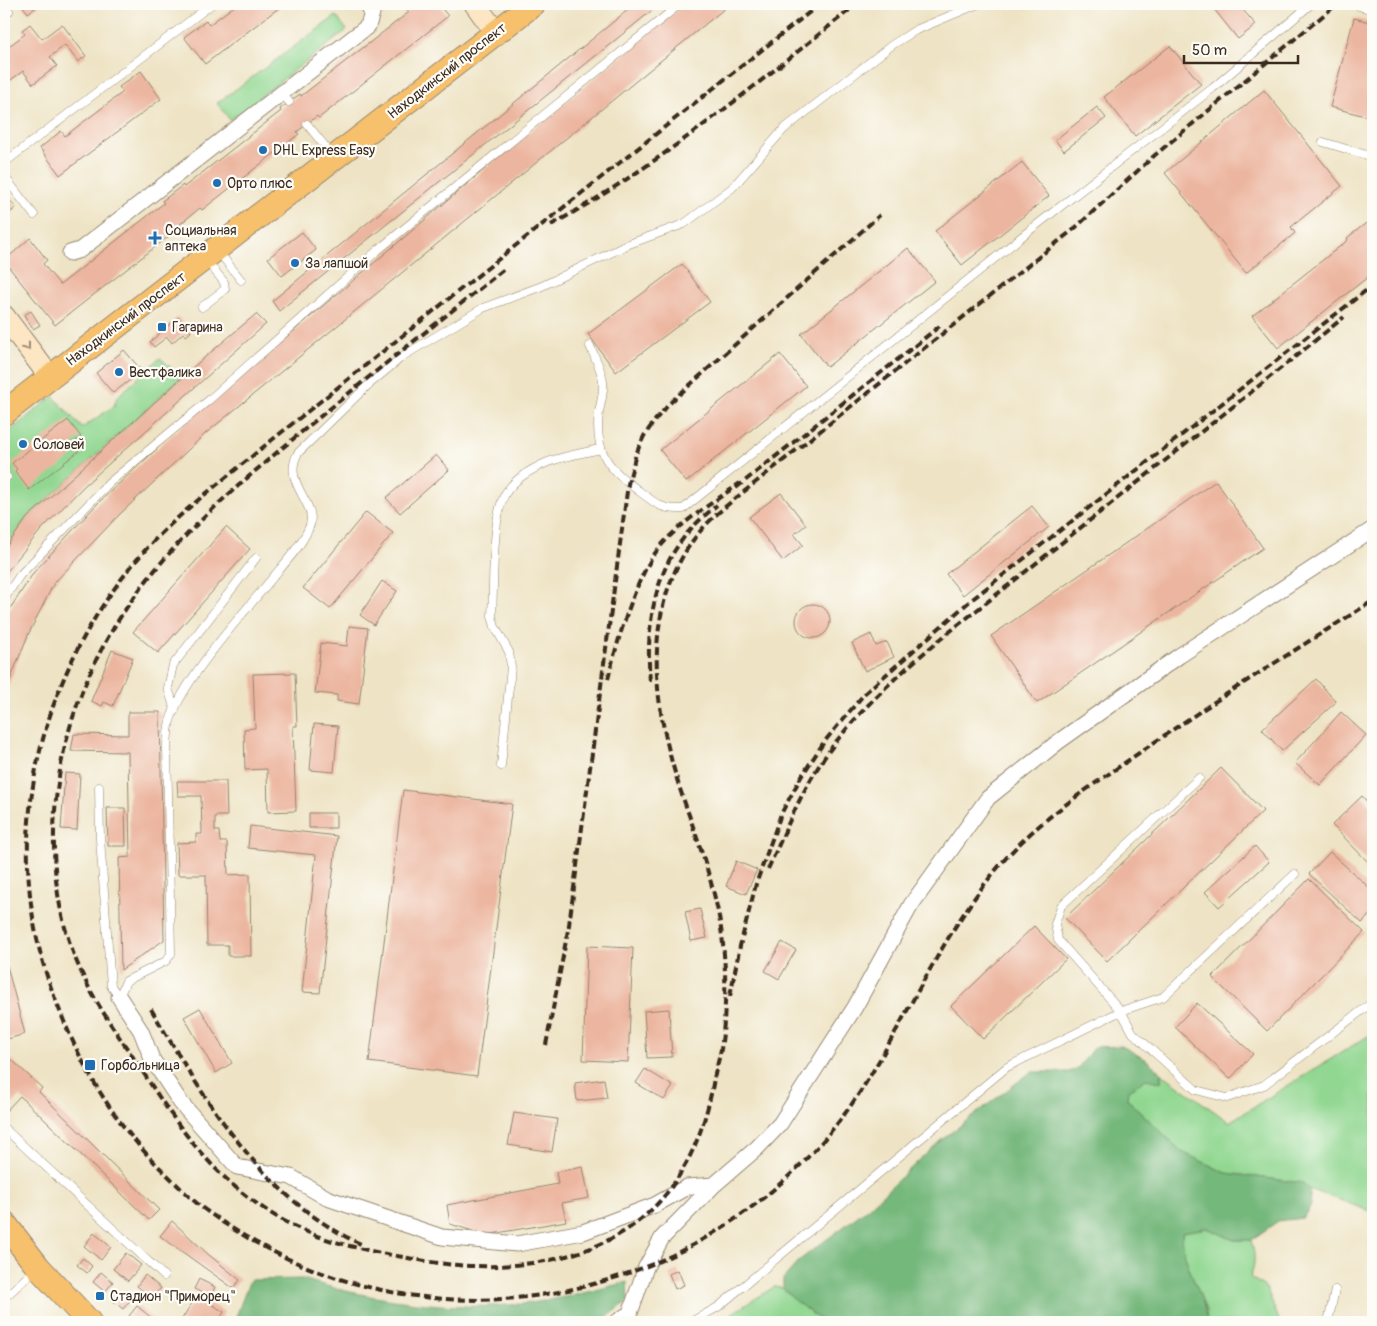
<svg xmlns="http://www.w3.org/2000/svg" width="1377" height="1326" viewBox="0 0 1377 1326" font-family="Pangolin,sans-serif">
<rect width="100%" height="100%" fill="#fdfcf7"/>
<filter id="ink" filterUnits="userSpaceOnUse"><feTurbulence type="fractalNoise" baseFrequency=".02" numOctaves="2"/><feDisplacementMap in="SourceGraphic" scale="10" xChannelSelector="R" yChannelSelector="G"/><feConvolveMatrix kernelMatrix="1 2 1 2 8 2 1 2 1" color-interpolation-filters="sRGB"/></filter>
<filter id="wash" filterUnits="userSpaceOnUse"><feTurbulence type="fractalNoise" baseFrequency=".0096" numOctaves="4" result="noise"/><feDisplacementMap in="SourceGraphic" scale="20" xChannelSelector="R" yChannelSelector="G"/><feGaussianBlur stdDeviation="1.12" result="paint"/><feColorMatrix in="noise" values="0 0 0 0 0 0 0 0 0 0 0 0 0 0 0 0 0 1.4 0 .05"/><feComposite in="paint" operator="in"/></filter>
<g filter="url(#wash)">
<rect width="100%" height="100%" fill="#eee3c4"/>
<path fill="#91d791" stroke="#668058" d="M 336,16 L 347,30 L 230,120 L 217,103 Z
M 160,358 L 182,377 L 27,518 L 4,550 L 4,436 L 53,396 L 82,428 L 114,406 L 117,397 Z
M 1373,1033 L 1373,1212 L 1309,1189 L 1302,1183 L 1226,1173 L 1182,1152 L 1127,1099 L 1127,1091 L 1146,1079 L 1161,1082 L 1161,1073 L 1229,1122 Z
M 1207,1228 L 1234,1240 L 1251,1240 C 1255,1254 1256,1263 1250,1277 L 1266,1288 L 1280,1322 L 1207,1322 L 1206,1310 L 1182,1251 L 1182,1232 Z
M 774,1287 L 783,1288 L 794,1300 L 823,1322 L 735,1322 L 731,1314 Z"/>
<path fill="#74b87b" stroke="#58714c" d="M 1122,1046 L 1148,1061 L 1161,1073 L 1161,1082 L 1146,1079 L 1128,1091 L 1127,1099 L 1182,1152 L 1226,1173 L 1303,1183 L 1309,1189 L 1311,1205 L 1303,1218 L 1278,1221 L 1251,1240 L 1234,1240 L 1207,1228 L 1182,1232 C 1182,1267 1203,1289 1207,1322 L 823,1322 L 794,1300 L 783,1288 L 783,1279 L 801,1259 L 867,1209 L 940,1141 L 1031,1072 L 1069,1072 L 1078,1068 L 1094,1047 Z
M 303,1279 C 371,1301 451,1311 522,1304 C 558,1300 593,1291 627,1282 L 628,1301 L 610,1315 L 594,1322 L 234,1322 L 250,1280 Z"/>
<g id="blocks">
<path fill="#ecb59f" d="M 21,4 L 41,4 L 28,13 Z
M 237,4 L 284,4 L 205,64 L 184,37 L 206,21 L 209,25 Z
M 402,4 L 438,4 L 448,16 L 319,118 L 317,116 L 297,132 L 299,134 L 202,210 L 200,208 L 180,224 L 182,226 L 55,325 L 4,261 L 30,238 L 47,260 L 43,264 L 60,285 L 164,203 L 162,201 L 183,185 L 184,187 L 281,111 L 280,109 L 289,102 L 300,94 L 301,96 L 409,12 Z
M 635,4 L 660,4 L 279,311 L 272,301 Z
M 685,4 L 730,4 L 205,434 L 120,514 L 54,583 L 28,635 L 4,695 L 4,618 L 34,572 L 99,502 L 185,423 L 500,156 Z
M 1210,4 L 1251,4 L 1243,10 L 1256,25 L 1238,39 Z
M 1354,18 L 1373,23 L 1373,118 L 1330,107 Z
M 30,24 L 42,39 L 62,24 L 86,56 L 78,62 L 65,45 L 50,57 L 57,66 L 33,84 L 23,71 L 4,85 L 4,50 L 25,34 L 22,30 Z
M 1170,46 L 1201,84 L 1135,136 L 1104,97 Z
M 141,71 L 161,99 L 60,175 L 40,148 L 61,131 L 65,136 L 123,92 L 119,87 Z
M 1264,90 L 1342,186 L 1291,227 L 1295,233 L 1246,273 L 1165,173 Z
M 1097,107 L 1106,118 L 1064,151 L 1055,140 Z
M 1022,162 L 1049,196 L 962,265 L 935,231 Z
M 5,194 L 16,208 L 4,217 L 4,195 Z
M 1370,220 L 1373,225 L 1373,273 L 1278,348 L 1252,316 L 1348,240 L 1347,238 Z
M 302,232 L 316,250 L 282,276 L 268,258 Z
M 908,248 L 935,281 L 827,367 L 801,334 Z
M 682,264 L 710,302 L 616,372 L 588,334 Z
M 31,311 L 40,325 L 33,329 L 24,315 Z
M 256,314 L 266,324 L 85,485 L 40,531 L 4,575 L 4,550 L 27,518 L 198,363 Z
M 178,317 L 191,332 L 186,336 L 183,333 L 172,343 L 167,337 L 154,347 L 150,342 Z
M 124,350 L 142,371 L 113,393 L 96,373 Z
M 780,354 L 806,386 L 686,482 L 660,450 Z
M 68,420 L 81,437 L 73,443 L 79,451 L 29,490 L 15,471 L 17,469 L 12,463 Z
M 436,455 L 449,470 L 400,513 L 386,498 Z
M 1216,481 L 1263,548 L 1037,703 L 991,636 Z
M 781,493 L 806,525 L 794,534 L 803,545 L 783,561 L 749,517 Z
M 1032,506 L 1049,527 L 963,595 L 946,574 Z
M 366,512 L 393,533 L 330,609 L 303,588 Z
M 226,527 L 250,549 L 158,653 L 133,632 Z
M 382,581 L 397,591 L 374,625 L 360,615 Z
M796 621a17 17 0 1 1 34 0a17 17 0 1 1-34 0Z
M 349,626 L 368,628 L 359,704 L 337,701 L 337,695 L 315,693 L 321,643 L 347,646 Z
M 871,634 L 876,646 L 887,642 L 894,657 L 865,671 L 852,643 Z
M 112,650 L 133,658 L 113,706 L 104,702 L 102,706 L 91,701 Z
M 295,673 L 297,726 L 293,726 L 296,811 L 268,812 L 267,769 L 245,770 L 244,729 L 255,728 L 253,674 Z
M 1316,679 L 1336,702 L 1282,751 L 1262,729 Z
M 128,712 L 160,712 L 164,940 L 121,970 L 119,858 L 130,857 L 128,752 L 71,751 L 74,734 L 128,735 Z
M 1341,712 L 1366,735 L 1320,785 L 1295,763 Z
M 314,724 L 338,726 L 334,772 L 310,770 Z
M 1221,768 L 1263,811 L 1107,961 L 1065,918 Z
M 65,773 L 80,774 L 77,830 L 61,829 Z
M 177,781 L 226,781 L 227,816 L 215,816 L 215,831 L 219,831 L 220,842 L 227,842 L 228,875 L 250,874 L 251,956 L 228,956 L 228,945 L 207,945 L 206,875 L 178,875 L 177,843 L 196,842 L 196,834 L 202,834 L 201,796 L 178,796 Z
M 403,790 L 512,804 L 477,1076 L 369,1062 Z
M 1362,796 L 1373,808 L 1373,867 L 1332,825 Z
M 107,808 L 125,808 L 126,846 L 108,846 Z
M 309,813 L 336,813 L 336,828 L 309,828 Z
M 250,826 L 337,836 L 320,993 L 302,992 L 316,855 L 248,848 Z
M 1255,846 L 1269,862 L 1219,907 L 1205,892 Z
M 1330,852 L 1373,891 L 1373,911 L 1362,923 L 1309,874 Z
M 736,861 L 757,870 L 746,894 L 726,886 Z
M 1309,879 L 1364,932 L 1267,1031 L 1212,977 Z
M 700,909 L 707,938 L 691,941 L 685,912 Z
M 1034,926 L 1066,959 L 983,1039 L 951,1006 Z
M 782,942 L 796,950 L 779,979 L 765,971 Z
M 587,946 L 633,948 L 628,1062 L 583,1060 Z
M 7,966 L 25,1034 L 4,1040 L 4,967 Z
M 1197,1003 L 1253,1054 L 1230,1079 L 1175,1027 Z
M 200,1008 L 232,1063 L 216,1073 L 184,1017 Z
M 669,1009 L 672,1057 L 647,1058 L 644,1011 Z
M 12,1060 L 42,1088 L 39,1092 L 159,1210 L 149,1220 L 20,1096 L 4,1113 L 6,1083 L 4,1070 Z
M 645,1069 L 673,1086 L 664,1100 L 636,1083 Z
M 604,1079 L 607,1098 L 577,1101 L 575,1083 Z
M 514,1113 L 557,1119 L 552,1152 L 508,1145 Z
M 583,1167 L 589,1198 L 562,1203 L 566,1221 L 486,1235 L 450,1224 L 447,1205 L 558,1184 L 556,1172 Z
M 172,1221 L 209,1255 L 240,1280 L 233,1288 L 160,1236 Z
M 94,1233 L 111,1247 L 101,1260 L 84,1246 Z
M 126,1253 L 141,1265 L 128,1281 L 113,1269 Z
M 83,1258 L 92,1266 L 87,1273 L 77,1265 Z
M 678,1270 L 684,1285 L 675,1289 L 669,1274 Z
M 101,1272 L 113,1282 L 105,1292 L 93,1282 Z
M 145,1275 L 161,1288 L 152,1298 L 137,1286 Z
M 199,1279 L 215,1287 L 210,1297 L 194,1289 Z
M 120,1290 L 131,1299 L 123,1309 L 112,1300 Z
M 197,1295 L 224,1312 L 218,1322 L 180,1322 Z
M 137,1306 L 154,1320 L 153,1322 L 136,1322 L 129,1316 Z"/>
</g>
</g>
<g filter="url(#ink)">
<use href="#blocks" fill-opacity="0" stroke="#948671" stroke-width="1"/>
<g fill="none" stroke-linecap="round" stroke-linejoin="round">
<g stroke="#948671" stroke-width="9">
<path id="lane" d="M 1359,6 L 1373,10
M 4,15 L 9,11 L 4,4
M 281,92 L 289,102
M 307,124 L 332,155
M 1323,142 L 1373,157
M 4,163 L 212,4
M 4,176 L 34,215
M 218,251 L 241,280
M 202,307 L 225,289 L 224,282 L 206,260
M 590,346 C 595,358 602,370 603,382 C 604,392 601,402 599,412 C 594,452 608,469 639,491 C 656,504 662,510 683,509 L 1025,234 L 1213,88 L 1311,4
M 4,479 L 7,477
M 4,599 L 20,575 L 109,483 L 209,400 L 378,250 L 680,4
M 175,710 L 168,688 L 173,665 L 256,558
M 501,766 L 511,667 L 509,652 L 495,627 L 492,616 C 494,588 491,512 507,491 C 516,478 534,468 548,462 C 564,456 583,453 600,449
M 1199,778 L 1061,906 L 1055,924 L 1058,940 L 1121,1011 L 1133,1033 L 1196,1090 L 1227,1098 L 1264,1085 L 1373,1002
M 99,787 L 100,839 L 111,986 L 119,997
M 119,997 L 126,981 L 166,961 L 171,954 L 167,744 C 168,737 168,728 170,721 C 184,677 244,613 274,576 C 286,562 300,547 308,530 C 322,504 280,485 298,453 L 366,387 L 403,356 L 483,308 L 542,286 L 629,244 L 684,224 L 732,188 L 784,129 L 892,45 L 916,30 L 978,4
M 4,1128 L 164,1276
M 4,1298 L 36,1269
M 630,1313 L 638,1322
M 691,1322 L 718,1307 L 1007,1067 L 1121,1011 L 1163,997 L 1295,874
M 1328,1322 L 1335,1290"/>
</g>
<g stroke="#948671" stroke-width="17">
<path id="street" d="M 70,253 L 80,250 L 368,26 L 372,13 L 367,4
M 119,997 L 141,1031 L 152,1059 L 181,1103 L 237,1167 L 291,1177 L 327,1198 L 442,1237 L 517,1244 L 583,1232 L 655,1205 L 687,1187 L 714,1185
M 617,1322 L 630,1313 L 646,1267 L 662,1238 L 714,1185 L 757,1148 L 780,1124 L 855,1007 L 911,905 L 988,798 L 1058,742 L 1179,656 L 1373,529"/>
</g>
<g stroke="#948671" stroke-width="23">
<path id="secondary" d="M 475,4 L 496,33
M 4,316 L 50,377"/>
</g>
<g stroke="#948671" stroke-width="26">
<path id="primary" d="M 4,413 L 533,4
M 4,1223 L 38,1267 L 89,1322"/>
</g>
<use href="#lane" stroke="#fff" stroke-width="8"/>
<use href="#street" stroke="#fff" stroke-width="15"/>
<use href="#secondary" stroke="#fce6c4" stroke-width="21"/>
<use href="#primary" stroke="#f7c06c" stroke-width="24"/>
<path stroke="#3b2a1e" stroke-width="4" stroke-dasharray="8 4" stroke-linecap="butt" d="M 820,4 C 698,100 577,197 456,293 C 391,345 327,396 262,448 C 219,484 171,518 135,562 C 39,677 0,838 49,982 C 74,1053 106,1114 159,1167 C 174,1181 188,1197 204,1209 C 334,1305 494,1326 645,1267 C 735,1232 816,1164 867,1081 C 913,1006 947,925 1006,858 C 1040,820 1084,791 1126,762 C 1207,705 1290,653 1373,601
M 551,225 C 662,164 759,82 857,4
M 503,270 C 441,320 378,369 316,420 C 222,498 131,571 84,687 C 49,772 41,882 79,967 C 95,1004 119,1036 141,1069 C 180,1130 214,1179 277,1217 C 323,1244 374,1252 425,1261 C 489,1272 566,1267 623,1232 C 676,1199 702,1143 713,1084 C 715,1072 719,1060 721,1049 C 727,1008 727,958 719,917 C 711,874 695,833 681,792 C 654,710 639,614 694,539 C 708,520 727,505 746,490 L 1074,229 L 1155,155 L 1337,4
M 736,488 L 941,325
M 608,679 C 617,642 636,576 659,548 C 680,522 713,503 740,483
M 650,681 C 646,634 652,579 682,540 C 691,527 705,515 717,505
M 768,869 C 787,827 804,784 832,747 C 886,676 962,623 1030,568 C 1135,484 1240,402 1344,317
M 730,996 L 740,946 L 756,884 L 781,814 L 801,777 L 824,742 L 865,693 L 970,601 L 1373,285
M 151,1009 C 204,1098 263,1200 361,1244
M 546,1045 L 569,925 L 628,484 L 636,454 L 644,436 L 656,419 L 672,401 L 880,215"/>
</g>
<defs><path id="oneway-chevron" d="M-2-3.5L2.5 0L-2 3.5" fill="none" stroke-width="1.6" stroke-linecap="round" stroke-linejoin="round" transform="scale(1.25)"/></defs>
<use stroke="#9c8871" href="#oneway-chevron" transform="translate(27 347) rotate(53)"/>
</g>
<g fill="#1f6fb2" stroke="#fdfcf7" stroke-width="2">
<circle cx="263" cy="150" r="5"/>
<circle cx="217" cy="183" r="5"/>
<path d="M152.5 230.5h5v5h5v5h-5v5h-5v-5h-5v-5h5z"/>
<circle cx="295" cy="263" r="5"/>
<rect x="157" y="322" width="10" height="10" rx="2.5"/>
<circle cx="119" cy="372" r="5"/>
<circle cx="23" cy="444" r="5"/>
<rect x="84" y="1059" width="12" height="12" rx="2.5"/>
<rect x="95" y="1291" width="10" height="10" rx="2.5"/>
</g>
<g text-anchor="middle" dominant-baseline="central" stroke-width="4.5" stroke-linejoin="round" paint-order="stroke">
<g font-size="14" fill="#3b2a1e" stroke="#fdfcf7">
<text transform="translate(447 71) rotate(-38)">Находкинский проспект</text>
<text transform="translate(126 319) rotate(-37)">Находкинский проспект</text>
</g>
<g font-size="14" fill="#3b2a1e" stroke="#fdfcf7" text-anchor="start">
<text x="273" y="150">DHL Express Easy</text>
<text x="227" y="183">Орто плюс</text>
<text x="165" y="230">Социальная<tspan x="165" dy="16">аптека</tspan></text>
<text x="305" y="263">За лапшой</text>
<text x="172" y="327">Гагарина</text>
<text x="129" y="372">Вестфалика</text>
<text x="33" y="444">Соловей</text>
<text x="101" y="1065">Горбольница</text>
<text x="110" y="1296">Стадион "Приморец"</text>
</g>
</g>
<rect width="1377" height="1326" fill="none" stroke="#fdfcf7" stroke-width="20"/>
<path d="M1184 55v8h114v-8" fill="none" stroke="#3b2a1e" stroke-width="2.5"/>
<text x="1192" y="55" font-size="15" fill="#3b2a1e" stroke="#fdfcf7" stroke-width="4" paint-order="stroke">50 m</text>
</svg>
